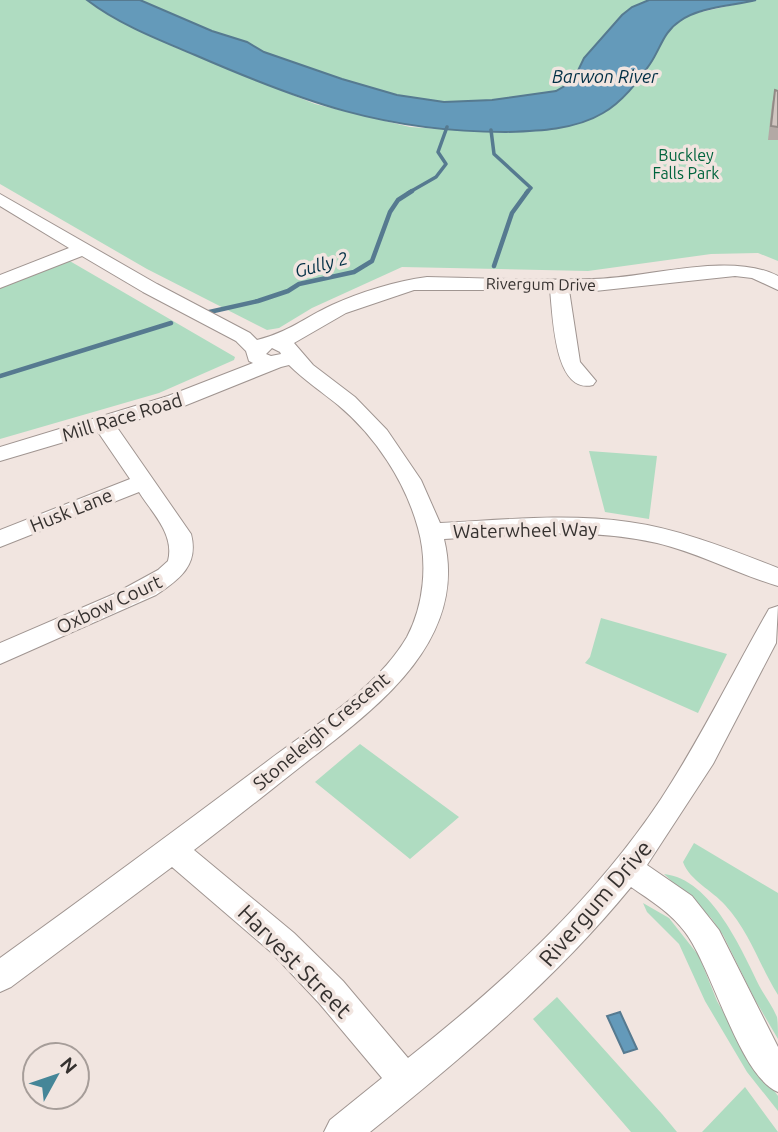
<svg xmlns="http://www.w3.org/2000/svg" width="778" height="1132" viewBox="0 0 778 1132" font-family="Ubuntu,sans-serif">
<rect width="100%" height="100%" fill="#f1e5e0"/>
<path fill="#afdcc1" d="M 0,0 L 87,0 L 99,9 L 177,48 L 315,104 L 410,127 L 487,132 L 559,127 L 603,113 L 619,101 L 651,63 L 663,37 L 679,21 L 692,14 L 756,0 L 778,0 L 778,261 L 758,253 L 711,254 L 588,271 L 402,267 L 312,308 L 279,328 L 267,330 L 147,269 L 0,184 Z
M 141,0 L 649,0 L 632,7 L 622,15 L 584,58 L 573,81 L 556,91 L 492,100 L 444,102 L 397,95 L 342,79 L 264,52 L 247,42 L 212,31 Z
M 68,260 L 235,357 L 234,360 L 159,393 L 0,439 L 0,288 Z
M 589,451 L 657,456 L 649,519 L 605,512 Z
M 601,618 L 727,654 L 698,713 L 585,663 L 590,657 Z
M 360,744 L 459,817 L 410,859 L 315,782 Z
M 694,843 L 778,893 L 778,995 C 759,965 750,932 725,905 C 712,890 690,881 683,862 Z
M 664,874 C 712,879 742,951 761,989 C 766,998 773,1007 777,1017 C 778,1023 778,1032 778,1039 L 754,998 L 723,935 L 711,918 Z
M 643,903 L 669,918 L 699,956 L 717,1001 L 747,1053 L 778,1096 L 778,1111 L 747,1072 L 705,1001 L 679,944 L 647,912 Z
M 557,997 L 662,1114 L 677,1132 L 631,1132 L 533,1019 Z
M 745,1087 L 778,1132 L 702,1132 Z"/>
<path fill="#649aba" stroke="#567a90" stroke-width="2" d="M 87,0 L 140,0 L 212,31 L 247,42 L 264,52 L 342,79 L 397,95 L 444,102 L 492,100 L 556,91 L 573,81 L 584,58 L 622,15 L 632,7 L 649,0 L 756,0 C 732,6 699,7 680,21 C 663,32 661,48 650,64 C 639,81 621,103 603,113 C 575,130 537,131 505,132 C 385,132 303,102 195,55 C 159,40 118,24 87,0 Z
M 620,1012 L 637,1049 L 624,1053 L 607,1016 Z"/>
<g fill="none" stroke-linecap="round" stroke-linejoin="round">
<path stroke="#567a90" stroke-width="3.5" d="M 491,130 L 494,154 L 531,188 L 526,193
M 408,193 L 436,177 L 446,164 L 438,152 L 447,127"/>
<path stroke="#567a90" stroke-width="4.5" d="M 494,266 L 512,213 L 528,191
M 205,313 L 258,301 L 288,291 L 299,284 L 354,272 L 372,261 L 390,212 L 398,200 L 412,191
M 0,376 L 171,323"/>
<g stroke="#a09591" stroke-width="2">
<path id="minor" d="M 0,194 L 157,284 L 250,333 L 257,340 C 289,332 304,318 332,305 C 360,292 396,281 427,277 C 482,278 538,281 593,279 C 649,278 729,251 778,276 L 778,290 L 752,278 L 735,276 L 595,291 L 569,290 L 580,362 L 596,381 L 593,385 C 554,395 553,315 550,290 L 414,290 L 346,313 L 294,343 L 313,365 L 355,397 L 387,430 L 421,480 L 440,523 C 502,520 566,513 629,522 C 680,529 729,549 778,568 L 778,586 C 737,574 699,553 657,543 C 587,527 515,535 444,539 C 469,642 374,710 304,764 C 267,793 231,822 194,850 L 294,933 L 343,981 L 408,1058 C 503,983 594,900 661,799 C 701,738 733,672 769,609 L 778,606 L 776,643 L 713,764 L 647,865 L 692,896 L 719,930 L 778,1047 L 778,1092 C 739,1076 713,969 685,932 C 671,913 650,900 631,887 C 555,980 463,1057 370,1132 L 324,1132 L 330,1120 L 382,1078 L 319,1003 L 272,953 L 172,867 L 11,987 L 0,992 L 0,958 C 89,894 177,829 265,763 C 313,726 376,690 407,637 C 424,605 428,563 418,528 C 405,481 376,437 338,405 C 322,392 304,380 289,365 L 281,367 L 184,406 L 116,426 L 191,534 C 199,565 180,579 156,595 L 0,664 L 0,643 L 114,594 L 158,570 L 168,561 C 175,534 152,513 139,492 L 0,547 L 0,530 L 130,479 L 98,432 L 0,461 L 0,447 L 168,396 L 253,363 L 249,361 L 246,351 L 236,341 L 143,292 L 82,256 L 0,288 L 0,275 L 69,248 L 0,206 ZM 272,348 L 280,352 L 281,354 L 271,356 L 266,354 Z"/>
</g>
<use href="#minor" fill="#fff" fill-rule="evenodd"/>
</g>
<path fill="#b3a9a5" d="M 775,90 L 778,91 L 778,140 L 768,140 L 772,104 Z"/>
<path fill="#d0c5c0" stroke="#928a86" stroke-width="2" d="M 775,90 L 778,91 L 778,127 L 771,126 Z"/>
<g text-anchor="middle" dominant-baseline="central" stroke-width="7" stroke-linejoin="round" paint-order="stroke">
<g font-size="16" fill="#00643d" stroke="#f1e5e0">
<text x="686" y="155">Buckley<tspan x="686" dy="18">Falls Park</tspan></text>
</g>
<g font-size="16" fill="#35312f" stroke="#f1e5e0">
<text transform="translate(541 284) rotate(1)">Rivergum Drive</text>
</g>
<g font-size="18" font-style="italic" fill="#002f45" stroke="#f1e5e0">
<text x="605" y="76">Barwon River</text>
<text transform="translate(321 264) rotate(-15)">Gully 2</text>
</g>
<g font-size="19" fill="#35312f" stroke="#f1e5e0">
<text transform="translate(122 417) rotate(-17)">Mill Race Road</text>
<text transform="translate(71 510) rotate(-22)">Husk Lane</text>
<text transform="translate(525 530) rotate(-1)">Waterwheel Way</text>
<text transform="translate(109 604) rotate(-25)">Oxbow Court</text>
<text transform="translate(321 731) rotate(-40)">Stoneleigh Crescent</text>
</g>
<g font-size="23" fill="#35312f" stroke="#f1e5e0">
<text transform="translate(595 903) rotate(-49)">Rivergum Drive</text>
<text transform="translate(295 961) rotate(45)">Harvest Street</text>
</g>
</g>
<g transform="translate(56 1076) rotate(50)"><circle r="33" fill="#f1e5e0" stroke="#a69d99" stroke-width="2"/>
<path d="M0-5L12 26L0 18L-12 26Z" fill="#458698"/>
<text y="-10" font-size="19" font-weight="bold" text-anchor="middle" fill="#35312f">N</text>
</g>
</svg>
